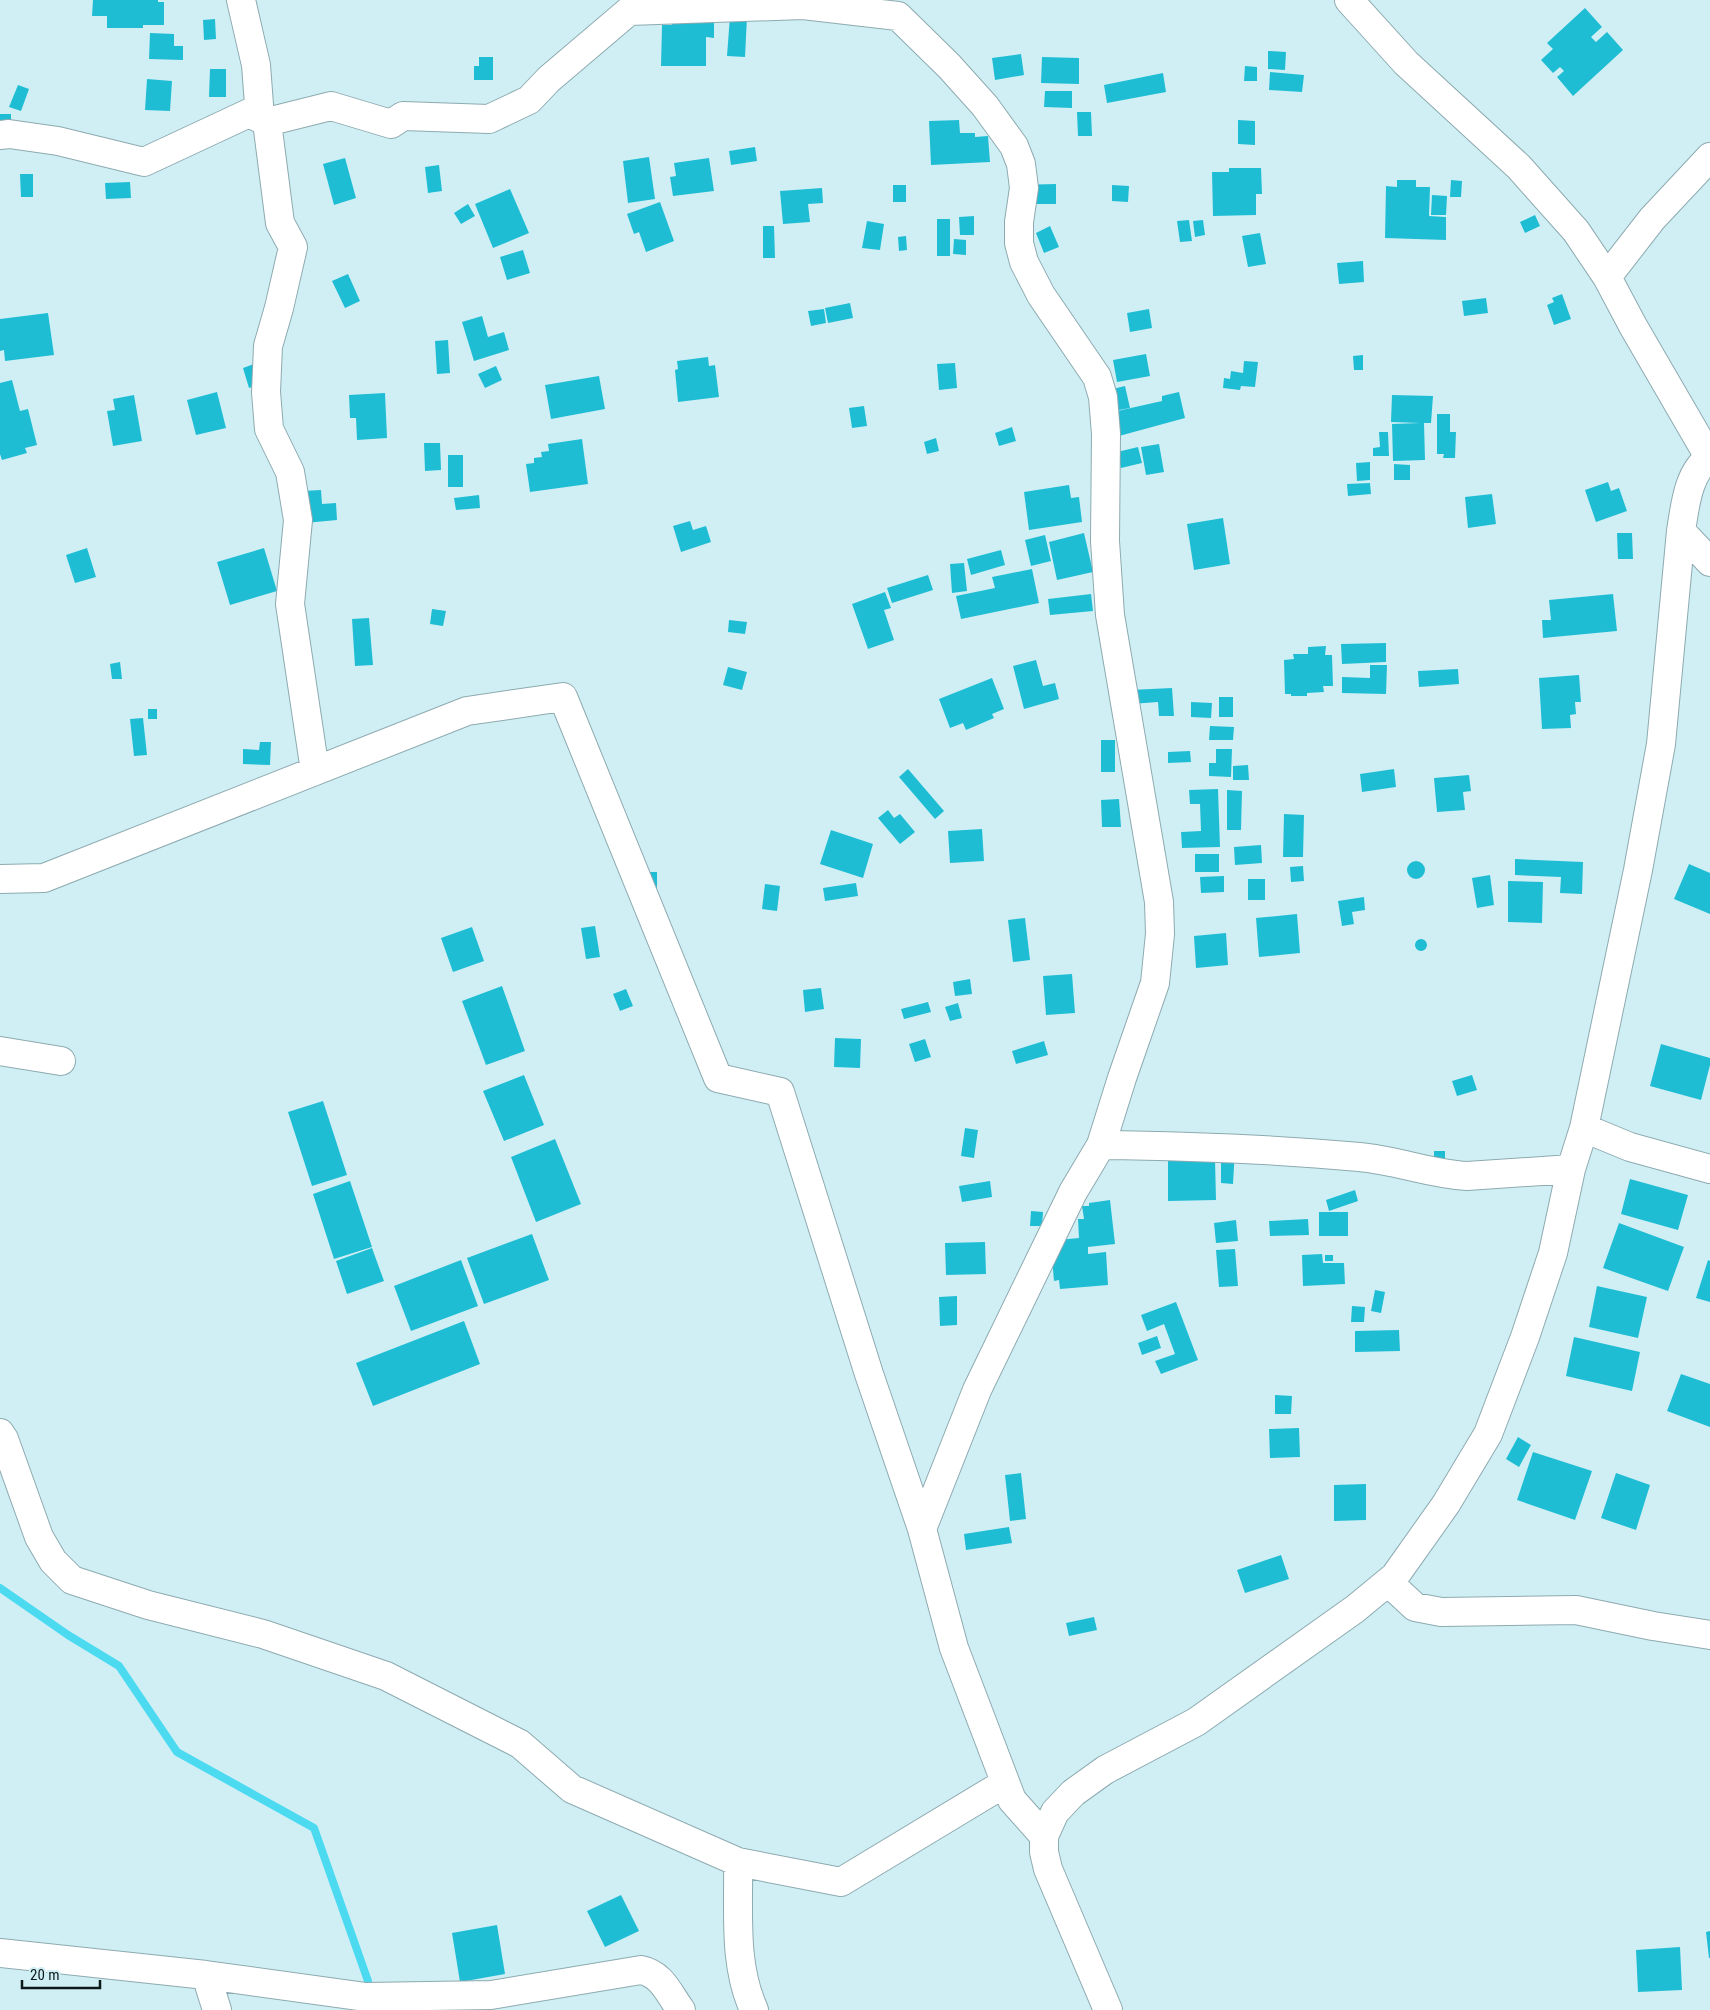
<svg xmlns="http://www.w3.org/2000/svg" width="1710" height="2010" viewBox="0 0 1710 2010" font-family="'Roboto Condensed',sans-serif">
<rect width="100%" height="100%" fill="#d0eff5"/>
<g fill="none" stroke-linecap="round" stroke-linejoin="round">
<path stroke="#4cdaf1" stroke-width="8" d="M 0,1588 L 68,1635 L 119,1666 L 177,1752 L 314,1828 L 368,1981 L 367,1993"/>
</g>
<path fill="#1fbdd4" d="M 93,0 L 158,0 L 158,2 L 164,2 L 164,25 L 143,25 L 143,28 L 107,28 L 107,16 L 92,16 Z
M 1585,8 L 1602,27 L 1591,37 L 1596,42 L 1607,32 L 1623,50 L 1573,96 L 1557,77 L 1564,71 L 1560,67 L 1553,73 L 1541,60 L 1553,49 L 1547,43 Z
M 730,16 L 747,17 L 745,57 L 727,56 Z
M 215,19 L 216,39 L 204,40 L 203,20 Z
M 671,19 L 714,19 L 714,38 L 706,37 L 706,66 L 661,66 L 662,25 L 672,25 Z
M 150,33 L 174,34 L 174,46 L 183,46 L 183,60 L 149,59 Z
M 1268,51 L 1286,52 L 1285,70 L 1268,69 Z
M 1021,54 L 1024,75 L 995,80 L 992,58 Z
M 479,57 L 493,57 L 493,80 L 474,80 L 474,66 L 479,66 Z
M 1042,57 L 1079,58 L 1079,84 L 1041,83 Z
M 1245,66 L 1257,67 L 1257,81 L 1244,81 Z
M 210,69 L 226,69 L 226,97 L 209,97 Z
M 1270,72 L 1304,75 L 1302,92 L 1269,90 Z
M 1163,73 L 1166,92 L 1107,103 L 1104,85 Z
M 147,79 L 172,81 L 170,111 L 145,110 Z
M 18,85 L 29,89 L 21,111 L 9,107 Z
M 1045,91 L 1072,91 L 1072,108 L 1044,107 Z
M 1077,112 L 1091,112 L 1092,136 L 1078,136 Z
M 0,114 L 11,114 L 11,127 L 0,128 Z
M 959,120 L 960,133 L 975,133 L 975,137 L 988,136 L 990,162 L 931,165 L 929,121 Z
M 1238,120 L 1255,121 L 1255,145 L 1238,144 Z
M 755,147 L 757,161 L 731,165 L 729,151 Z
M 649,157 L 655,199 L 628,203 L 623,161 Z
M 345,158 L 356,198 L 334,205 L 323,164 Z
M 709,158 L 714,191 L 673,196 L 670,177 L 676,176 L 674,163 Z
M 439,165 L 442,191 L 428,193 L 425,167 Z
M 1229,168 L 1261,168 L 1262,194 L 1256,194 L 1256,215 L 1213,216 L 1212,172 L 1229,172 Z
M 20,174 L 33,174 L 33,197 L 21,197 Z
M 1397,180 L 1416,180 L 1416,187 L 1430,187 L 1429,216 L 1446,217 L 1446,240 L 1385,238 L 1386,186 L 1397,187 Z
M 1451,180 L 1462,181 L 1461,197 L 1450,197 Z
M 130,182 L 131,198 L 106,199 L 105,183 Z
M 1056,184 L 1056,204 L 1017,204 L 1017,185 Z
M 893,185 L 906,185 L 906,202 L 893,202 Z
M 1112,185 L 1129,186 L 1128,202 L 1112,201 Z
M 822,188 L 823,203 L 808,204 L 810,222 L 783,224 L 780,191 Z
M 510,189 L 529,233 L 493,248 L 475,204 Z
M 1432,195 L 1447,196 L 1446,215 L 1431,215 Z
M 660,202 L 674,241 L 646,252 L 639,232 L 634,234 L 627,214 Z
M 468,204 L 475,216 L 461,224 L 454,213 Z
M 1535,215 L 1540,226 L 1525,233 L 1520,222 Z
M 974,216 L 974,235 L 960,235 L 959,217 Z
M 937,219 L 950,219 L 950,256 L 937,256 Z
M 1189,220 L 1192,241 L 1180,242 L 1177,221 Z
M 1203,220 L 1205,235 L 1195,237 L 1193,221 Z
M 867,221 L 884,224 L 880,250 L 862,248 Z
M 763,226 L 774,226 L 775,258 L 763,258 Z
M 1050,226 L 1059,247 L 1044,253 L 1036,233 Z
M 1260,233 L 1266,264 L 1248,267 L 1242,236 Z
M 906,236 L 907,250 L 899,251 L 898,237 Z
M 954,239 L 966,240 L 966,255 L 953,254 Z
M 523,250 L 530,273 L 507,280 L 500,257 Z
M 1363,261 L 1364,282 L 1339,284 L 1337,263 Z
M 348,274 L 360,301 L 345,308 L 332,281 Z
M 1562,294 L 1571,319 L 1554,325 L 1547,305 L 1554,302 L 1552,298 Z
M 1486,298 L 1488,313 L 1464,316 L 1462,301 Z
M 850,303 L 853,318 L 828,323 L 825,308 Z
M 824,309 L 826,323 L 811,326 L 808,311 Z
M 1149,309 L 1152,328 L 1130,332 L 1127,313 Z
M 48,313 L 54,355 L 5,361 L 4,350 L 0,351 L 0,319 Z
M 482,316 L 488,337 L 504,332 L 509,350 L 474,361 L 462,322 Z
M 448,340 L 450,373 L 437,374 L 435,341 Z
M 1146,354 L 1150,376 L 1117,382 L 1113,360 Z
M 1363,355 L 1363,370 L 1354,370 L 1353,356 Z
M 708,357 L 709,366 L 715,365 L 719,397 L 678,402 L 675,370 L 678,369 L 677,361 Z
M 1244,361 L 1258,362 L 1255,387 L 1241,386 L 1240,390 L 1223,388 L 1224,378 L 1230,379 L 1231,371 L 1243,373 Z
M 257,363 L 263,383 L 249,388 L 243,368 Z
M 955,363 L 957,388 L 939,390 L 937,364 Z
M 496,366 L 502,380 L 485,388 L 478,374 Z
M 599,376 L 605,409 L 551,419 L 545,385 Z
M 12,380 L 20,411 L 28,409 L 37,445 L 25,448 L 27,453 L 2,460 L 0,454 L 0,383 Z
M 1125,386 L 1130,408 L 1114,411 L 1109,390 Z
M 217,392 L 226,428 L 196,435 L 187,400 Z
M 1179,392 L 1185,418 L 1119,436 L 1113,412 L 1162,401 L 1162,396 Z
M 385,393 L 387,438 L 357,440 L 356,418 L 350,418 L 349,395 Z
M 134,395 L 142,441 L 113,446 L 107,411 L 115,410 L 113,399 Z
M 1392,395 L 1433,396 L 1431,423 L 1424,423 L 1425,460 L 1393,461 L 1392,424 L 1420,423 L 1391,422 Z
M 864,406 L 867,426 L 852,428 L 849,408 Z
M 1437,414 L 1450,414 L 1450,432 L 1456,432 L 1455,458 L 1443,458 L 1444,454 L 1437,454 Z
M 1012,427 L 1016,441 L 999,446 L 995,433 Z
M 1379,432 L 1388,432 L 1389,456 L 1373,456 L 1373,448 L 1380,447 Z
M 936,438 L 939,451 L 927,454 L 924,442 Z
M 582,439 L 588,484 L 530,492 L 526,464 L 534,463 L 534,458 L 542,457 L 541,452 L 549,451 L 548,444 Z
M 424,443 L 440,443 L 441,470 L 425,471 Z
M 1159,444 L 1164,472 L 1146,475 L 1141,447 Z
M 1138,447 L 1142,463 L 1121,468 L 1117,452 Z
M 448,455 L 463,455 L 463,487 L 448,487 Z
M 1370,462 L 1370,480 L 1357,481 L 1356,463 Z
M 1394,464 L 1410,465 L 1410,480 L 1394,480 Z
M 1608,482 L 1611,491 L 1619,488 L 1627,511 L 1596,522 L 1585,490 Z
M 1370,483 L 1371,494 L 1348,496 L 1347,484 Z
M 1069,485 L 1071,498 L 1079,497 L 1082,522 L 1029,530 L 1024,492 Z
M 321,490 L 322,504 L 336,503 L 337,520 L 305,523 L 303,491 Z
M 1492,494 L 1496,524 L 1468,528 L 1465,497 Z
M 479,495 L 480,508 L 456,510 L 454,498 Z
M 1223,518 L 1230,564 L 1194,570 L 1187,524 Z
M 690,521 L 693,530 L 706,526 L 711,542 L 681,552 L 673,526 Z
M 1084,533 L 1093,572 L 1057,580 L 1049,542 Z
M 1617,533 L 1632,533 L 1633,559 L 1618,559 Z
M 1045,535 L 1051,561 L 1031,566 L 1025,540 Z
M 87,548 L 96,577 L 75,583 L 66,555 Z
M 264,548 L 277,591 L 230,605 L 217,562 Z
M 1001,550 L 1005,565 L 971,575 L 967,559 Z
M 964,563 L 967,591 L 952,593 L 950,564 Z
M 1032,569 L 1039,603 L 961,619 L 956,596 L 995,588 L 992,577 Z
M 928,575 L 933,590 L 892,603 L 887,588 Z
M 885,592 L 891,608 L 884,610 L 894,640 L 868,649 L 852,604 Z
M 1091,594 L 1093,611 L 1050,615 L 1048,599 Z
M 1613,594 L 1617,631 L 1543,638 L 1542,620 L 1551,620 L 1549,600 Z
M 432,609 L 446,611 L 443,626 L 430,624 Z
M 369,618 L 373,665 L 355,666 L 352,619 Z
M 729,620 L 747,622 L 745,634 L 728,632 Z
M 1386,643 L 1386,662 L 1342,664 L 1341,644 Z
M 1326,646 L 1325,655 L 1332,655 L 1333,686 L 1323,686 L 1324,692 L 1307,693 L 1307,696 L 1291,696 L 1291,694 L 1285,694 L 1284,660 L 1294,659 L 1293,654 L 1308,654 L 1308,647 Z
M 1036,660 L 1043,686 L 1055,683 L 1059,699 L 1024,709 L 1013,666 Z
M 120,662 L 122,679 L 112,679 L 110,664 Z
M 1370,665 L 1387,665 L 1386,694 L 1342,693 L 1342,677 L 1370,678 Z
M 728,667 L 747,672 L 742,690 L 723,685 Z
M 1458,669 L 1459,684 L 1419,687 L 1418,671 Z
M 1579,675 L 1581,702 L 1575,702 L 1576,714 L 1570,715 L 1571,728 L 1542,729 L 1539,678 Z
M 992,678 L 1004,709 L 992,714 L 994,718 L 966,730 L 963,723 L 950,728 L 939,699 Z
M 1172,688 L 1174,716 L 1159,716 L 1158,702 L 1131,704 L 1130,690 Z
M 1219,697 L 1233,697 L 1233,717 L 1219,717 Z
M 1191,702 L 1212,703 L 1211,718 L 1191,717 Z
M 148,709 L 157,709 L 157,719 L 148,719 Z
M 143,718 L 147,755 L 134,756 L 130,719 Z
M 1210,726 L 1234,727 L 1233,740 L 1209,740 Z
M 1101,740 L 1115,740 L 1115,772 L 1101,772 Z
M 260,742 L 271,742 L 270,765 L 243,764 L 243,749 L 259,750 Z
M 1216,749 L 1232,749 L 1231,777 L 1209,776 L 1209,763 L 1216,763 Z
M 1190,751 L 1191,762 L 1168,763 L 1168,752 Z
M 1248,765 L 1249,780 L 1233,780 L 1233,766 Z
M 908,769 L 944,811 L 935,819 L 899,777 Z
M 1394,769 L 1396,787 L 1362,792 L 1360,774 Z
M 1469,775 L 1471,791 L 1463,792 L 1465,810 L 1437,812 L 1434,778 Z
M 1218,789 L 1220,847 L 1182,848 L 1181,832 L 1201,831 L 1200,804 L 1190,804 L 1189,790 Z
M 1227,790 L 1242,791 L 1241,830 L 1227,830 Z
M 1119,799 L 1121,827 L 1102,827 L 1101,800 Z
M 888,810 L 894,818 L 900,814 L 915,832 L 900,844 L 878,818 Z
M 1284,814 L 1304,815 L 1303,857 L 1283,857 Z
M 982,829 L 984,861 L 950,863 L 948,831 Z
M 831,830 L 873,844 L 863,878 L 820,864 Z
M 1261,845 L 1262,863 L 1235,865 L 1234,847 Z
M 1195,854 L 1219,854 L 1219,872 L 1195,872 Z
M 1515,859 L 1583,862 L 1582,894 L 1560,893 L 1561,877 L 1515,875 Z
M1407 870a9 9 0 1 1 18 0a9 9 0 1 1-18 0Z
M 1689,864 L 1710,873 L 1710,914 L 1674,899 Z
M 1303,866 L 1304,881 L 1291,882 L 1290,867 Z
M 643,872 L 657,872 L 657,889 L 643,889 Z
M 1490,875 L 1494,905 L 1477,908 L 1472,878 Z
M 1224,876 L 1224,892 L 1201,893 L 1200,877 Z
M 1248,879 L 1265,879 L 1265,900 L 1248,900 Z
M 1508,881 L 1543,882 L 1542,923 L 1508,922 Z
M 856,883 L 858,896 L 825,901 L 823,888 Z
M 765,884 L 780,886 L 777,911 L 762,909 Z
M 1364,897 L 1365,910 L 1352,912 L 1354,924 L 1342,926 L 1338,901 Z
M 1297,914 L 1300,953 L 1259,957 L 1256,918 Z
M 1025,918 L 1030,960 L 1013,962 L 1008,920 Z
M 595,926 L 600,957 L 586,959 L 581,928 Z
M 472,927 L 484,961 L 453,972 L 441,938 Z
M 1226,933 L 1228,965 L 1196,968 L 1194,936 Z
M1415 945a6 6 0 1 1 12 0a6 6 0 1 1-12 0Z
M 1072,974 L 1075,1013 L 1046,1015 L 1043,976 Z
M 970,979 L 972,994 L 955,996 L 953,982 Z
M 502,986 L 525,1051 L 486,1065 L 462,1001 Z
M 821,988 L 824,1009 L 805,1012 L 803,990 Z
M 626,989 L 633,1006 L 620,1011 L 613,994 Z
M 928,1002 L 931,1012 L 904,1019 L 901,1009 Z
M 958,1003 L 962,1018 L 950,1021 L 945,1007 Z
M 835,1038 L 861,1039 L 860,1068 L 834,1067 Z
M 925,1039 L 931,1057 L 915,1062 L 909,1044 Z
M 1044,1041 L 1048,1055 L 1016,1064 L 1012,1051 Z
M 1661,1044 L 1710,1058 L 1710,1065 L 1701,1100 L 1650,1086 Z
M 524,1075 L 544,1125 L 504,1141 L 483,1091 Z
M 1472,1075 L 1477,1090 L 1457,1096 L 1452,1081 Z
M 323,1101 L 347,1175 L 312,1186 L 288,1112 Z
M 965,1128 L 978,1130 L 974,1158 L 961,1156 Z
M 555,1139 L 581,1204 L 536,1222 L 511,1157 Z
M 1235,1149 L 1233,1184 L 1221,1183 L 1221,1156 Z
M 1434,1151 L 1445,1151 L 1445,1164 L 1434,1164 Z
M 1168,1153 L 1215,1159 L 1216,1200 L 1168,1201 Z
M 1630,1179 L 1688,1195 L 1678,1230 L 1621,1214 Z
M 350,1181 L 372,1247 L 334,1259 L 313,1194 Z
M 990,1181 L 992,1197 L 962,1202 L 959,1186 Z
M 1355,1190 L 1358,1201 L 1329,1211 L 1326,1200 Z
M 1110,1200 L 1115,1244 L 1088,1247 L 1088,1254 L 1106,1252 L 1108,1285 L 1060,1289 L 1059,1280 L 1054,1281 L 1051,1246 L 1057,1240 L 1079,1238 L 1078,1219 L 1084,1219 L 1082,1206 L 1089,1206 L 1089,1203 Z
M 1031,1211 L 1043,1212 L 1042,1226 L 1030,1226 Z
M 1319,1212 L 1348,1212 L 1348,1236 L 1319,1236 Z
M 1308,1219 L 1309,1235 L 1270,1236 L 1269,1221 Z
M 1236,1220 L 1238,1241 L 1216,1243 L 1214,1223 Z
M 1619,1223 L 1684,1247 L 1668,1291 L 1603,1268 Z
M 532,1234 L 549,1280 L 484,1304 L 467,1258 Z
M 985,1242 L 986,1274 L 946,1275 L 945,1243 Z
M 372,1248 L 384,1281 L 347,1294 L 336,1261 Z
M 1235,1249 L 1238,1286 L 1219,1287 L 1216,1250 Z
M 1322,1254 L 1323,1263 L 1344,1263 L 1345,1284 L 1303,1286 L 1302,1255 Z
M 1325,1255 L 1333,1255 L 1333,1261 L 1325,1261 Z
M 461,1260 L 478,1306 L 411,1331 L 394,1286 Z
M 1708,1260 L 1710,1261 L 1710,1302 L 1696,1298 Z
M 1597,1286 L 1647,1297 L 1638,1338 L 1589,1327 Z
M 1375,1290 L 1385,1292 L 1381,1313 L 1371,1311 Z
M 957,1296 L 957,1325 L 940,1326 L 939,1297 Z
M 1176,1302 L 1198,1360 L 1161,1374 L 1155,1361 L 1175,1354 L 1164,1324 L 1147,1331 L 1141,1315 Z
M 1352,1306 L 1365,1307 L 1364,1322 L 1351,1322 Z
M 464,1321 L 480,1364 L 373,1406 L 356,1363 Z
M 1399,1330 L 1400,1351 L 1355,1352 L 1355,1331 Z
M 1157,1336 L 1161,1348 L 1142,1355 L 1138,1343 Z
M 1574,1337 L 1640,1352 L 1632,1391 L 1566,1376 Z
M 1681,1374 L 1710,1384 L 1710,1427 L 1667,1411 Z
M 1275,1395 L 1292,1396 L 1291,1414 L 1275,1414 Z
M 1299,1428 L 1300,1457 L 1270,1458 L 1269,1429 Z
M 1518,1437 L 1531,1445 L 1519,1467 L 1506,1459 Z
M 1533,1452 L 1592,1471 L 1575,1520 L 1517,1500 Z
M 1021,1473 L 1026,1519 L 1010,1521 L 1005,1475 Z
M 1616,1473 L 1650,1485 L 1636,1530 L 1601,1518 Z
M 1366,1484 L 1366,1520 L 1334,1521 L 1334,1485 Z
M 1009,1527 L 1012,1543 L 966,1550 L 964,1534 Z
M 1281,1555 L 1289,1579 L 1245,1593 L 1237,1570 Z
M 1094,1617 L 1097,1630 L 1069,1636 L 1066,1623 Z
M 621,1895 L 639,1931 L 605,1947 L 587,1911 Z
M 497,1925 L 505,1974 L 460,1982 L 452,1933 Z
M 1710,1931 L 1710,1958 L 1709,1958 L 1706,1932 Z
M 1680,1947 L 1682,1990 L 1638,1992 L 1636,1950 Z"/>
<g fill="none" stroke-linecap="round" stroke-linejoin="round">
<g stroke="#8daab0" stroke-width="30">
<path id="minor" d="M 241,0 L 256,65 L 260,118
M 1349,0 L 1406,63 L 1519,167 L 1576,231 L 1607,277 L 1633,326 L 1709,457
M 267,122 L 331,106 L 391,124 L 403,116 L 489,119 L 529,100 L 549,79 L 629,11 L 803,5 L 898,16 L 949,66 L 985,106 L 1014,146 L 1021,164 L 1024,188 L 1019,222 L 1019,243 L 1024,262 L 1041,295 L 1097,377 L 1103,397 L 1106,434 L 1105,541 L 1110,615 L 1159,902 L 1160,934 L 1155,983 L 1122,1078 L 1101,1145 L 1073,1192 L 977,1390 L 922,1529
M 0,135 L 9,134 L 58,141 L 144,162 L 249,113 L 267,122 L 280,223 L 293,247 L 279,308 L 268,346 L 266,392 L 269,429 L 290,472 L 298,520 L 290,604 L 315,771
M 1607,277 L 1652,219 L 1710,157
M 1681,531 L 1710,562
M 0,879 L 44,878 L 467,711 L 563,697 L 718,1078 L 780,1092 L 869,1374 L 922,1529 L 954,1648 L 1012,1800 L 1044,1836
M 0,1051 L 61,1061
M 1584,1128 L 1630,1147 L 1710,1169
M 1101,1145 C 1188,1146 1273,1149 1359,1157 C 1396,1160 1430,1174 1467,1176 L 1571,1169
M 0,1433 L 4,1439 L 39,1537 L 53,1561 L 72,1580 L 148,1605 L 263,1634 L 386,1676 L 520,1744 L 572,1789 L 738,1862 L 841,1882 L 1005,1783
M 1388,1582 L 1415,1607 L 1441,1612 L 1576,1610 L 1653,1626 L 1710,1635
M 738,1862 C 739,1912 733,1964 754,2010
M 0,1953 L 206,1975 L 366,1997 L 491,1995 L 641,1970 C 662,1974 669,1994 681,2010
M 206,1975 L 217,2010
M 1108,2010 L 1048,1869 L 1044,1852 L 1044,1836 L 1055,1812 L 1073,1793 L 1105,1770 L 1196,1722 L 1355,1609 L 1395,1576 L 1446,1504 L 1488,1434 L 1525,1337 L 1553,1253 L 1571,1169 L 1584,1128 L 1638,870 L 1661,744 L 1681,531 C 1685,506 1688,472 1710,457"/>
</g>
<use href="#minor" stroke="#fff" stroke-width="28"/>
</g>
<path d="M22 1980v8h78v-8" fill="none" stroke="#0e191c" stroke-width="2.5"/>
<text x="30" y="1980" font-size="15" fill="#0e191c" stroke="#d0eff5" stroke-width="4" paint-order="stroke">20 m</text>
</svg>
